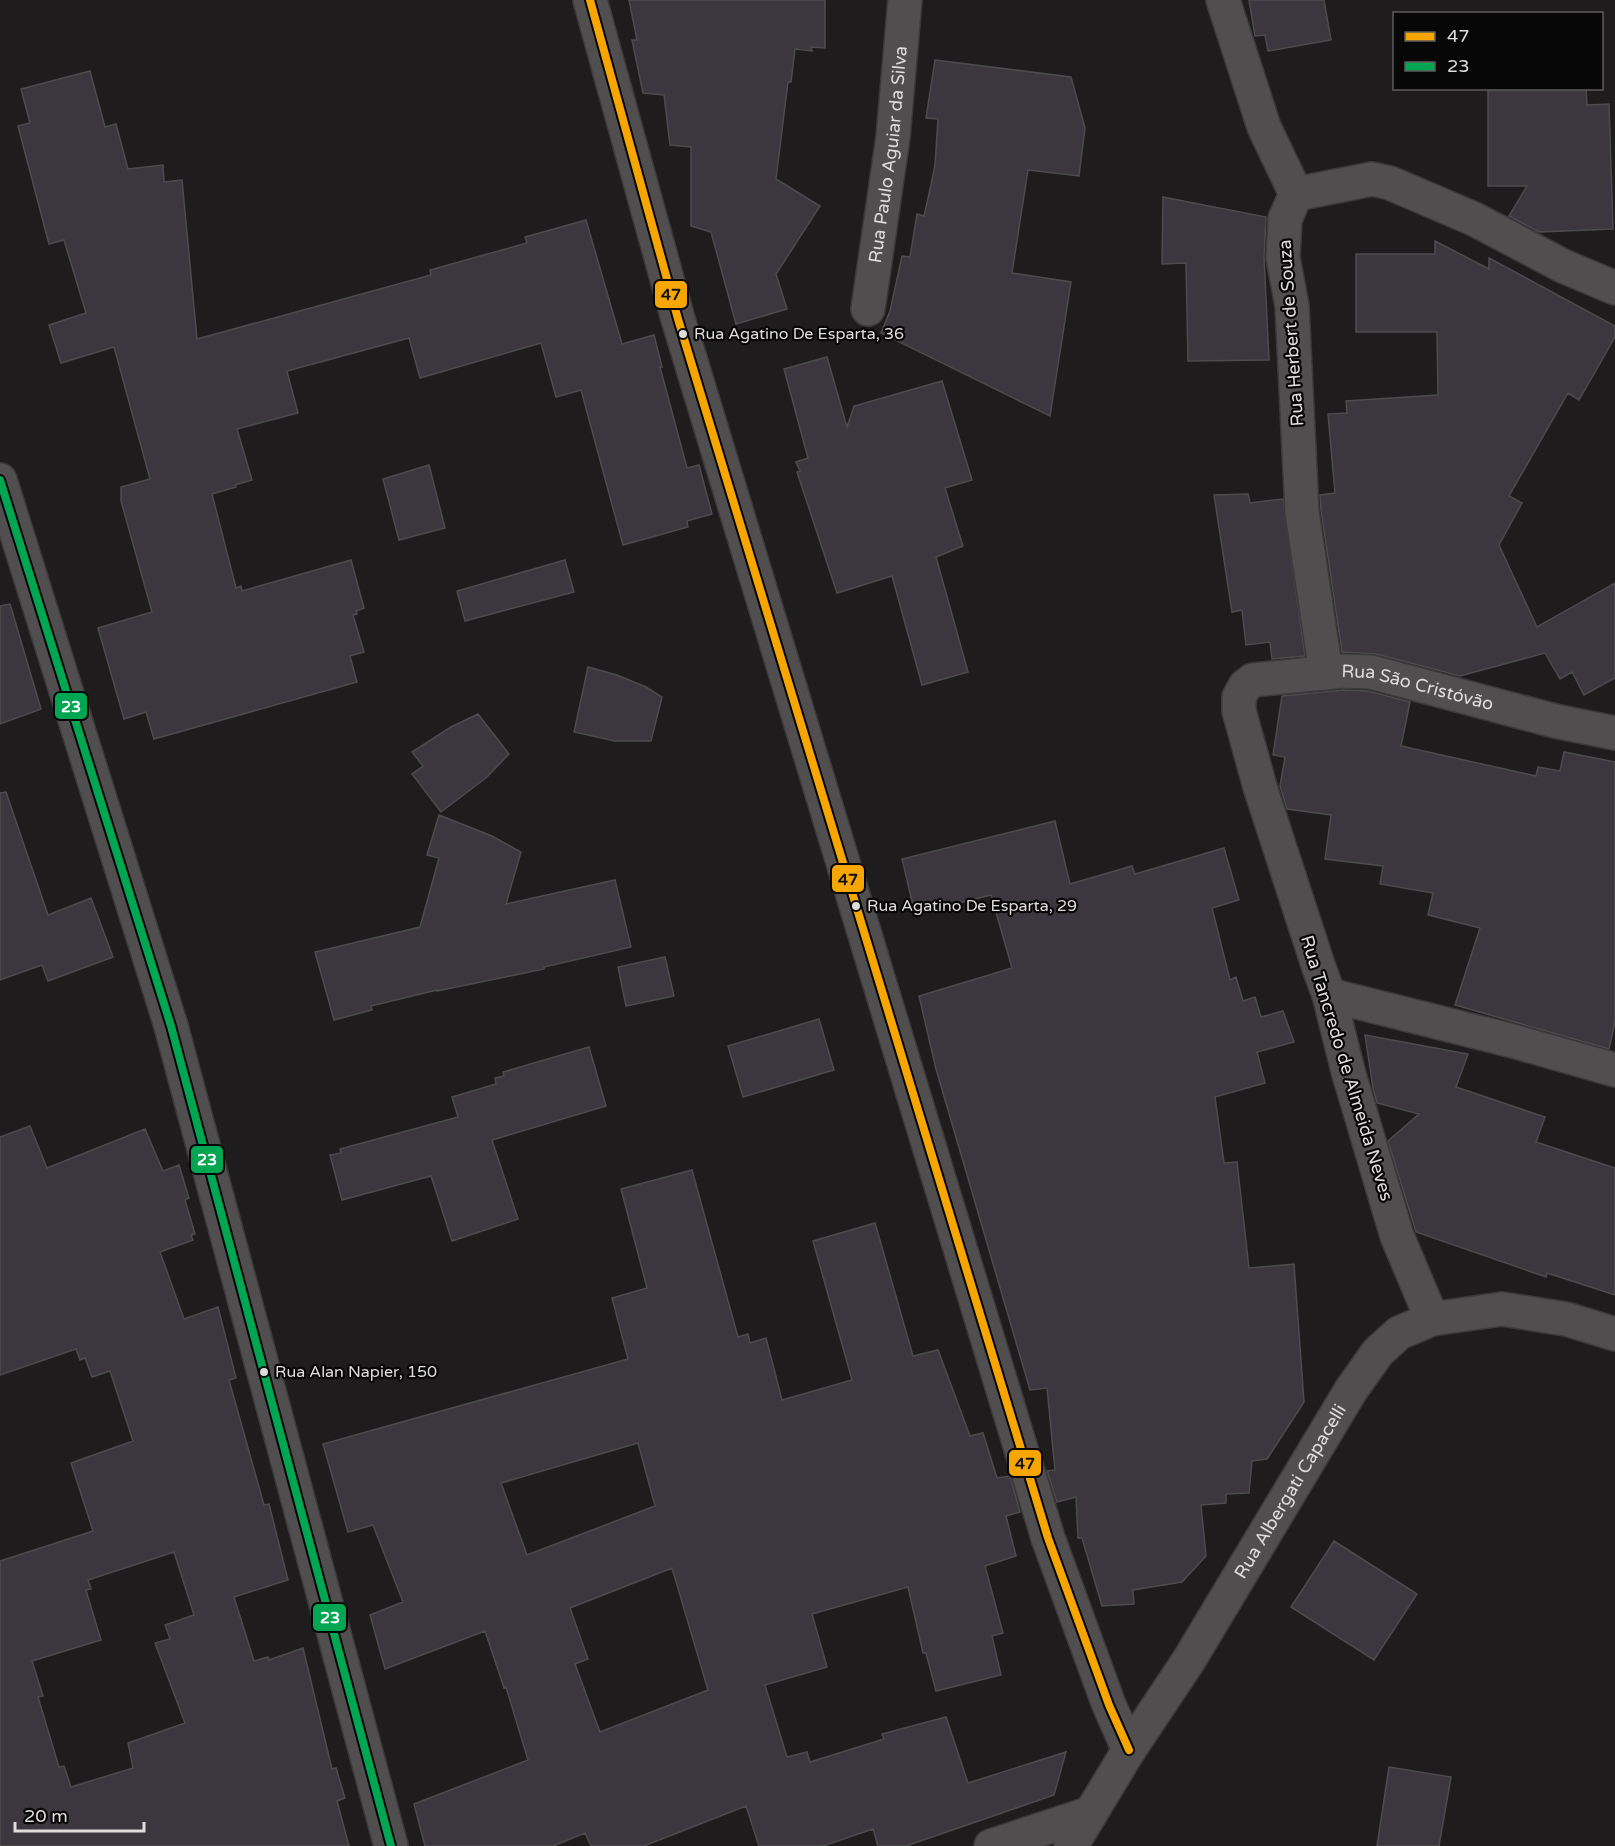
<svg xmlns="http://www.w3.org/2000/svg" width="1615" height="1846" viewBox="0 0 1615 1846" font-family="'Varela Round',sans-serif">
<rect width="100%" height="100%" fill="#1e1c1d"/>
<path fill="#3c363e" stroke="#4d4c4d" stroke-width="1.5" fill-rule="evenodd" d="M 629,0 L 825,0 L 825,48 L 811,47 L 812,51 L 795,49 L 791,82 L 788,82 L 776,179 L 820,206 L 776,274 L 787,309 L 736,324 L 711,232 L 691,226 L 691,147 L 670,145 L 664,95 L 643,93 L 632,40 L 637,40 Z
M 1249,0 L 1324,0 L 1331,40 L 1268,51 L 1265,35 L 1255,36 Z
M 935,60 L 1071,77 L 1085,128 L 1079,176 L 1028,170 L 1012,273 L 1071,282 L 1050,416 L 881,333 L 890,311 L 902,256 L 910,257 L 917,214 L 924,216 L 931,185 L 935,165 L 938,119 L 926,118 Z
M 90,71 L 105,127 L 116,124 L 128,169 L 163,165 L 164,182 L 182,180 L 197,339 L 431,275 L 430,270 L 527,243 L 525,237 L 586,220 L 622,344 L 654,335 L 662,367 L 660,367 L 687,468 L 699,465 L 712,514 L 687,521 L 688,527 L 623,545 L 581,390 L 556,397 L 541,343 L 420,378 L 409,338 L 287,371 L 298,413 L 237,429 L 252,480 L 235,485 L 236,487 L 212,494 L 236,588 L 241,586 L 242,591 L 351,560 L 364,608 L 356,611 L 357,614 L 353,615 L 364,652 L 350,656 L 357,682 L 154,739 L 146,712 L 124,719 L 98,628 L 152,612 L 121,501 L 121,487 L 150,479 L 114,347 L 61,363 L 49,325 L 86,313 L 64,240 L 49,244 L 18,126 L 30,123 L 21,89 Z
M 1488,88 L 1586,88 L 1587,105 L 1609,104 L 1613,229 L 1539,232 L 1509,216 L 1527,186 L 1488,186 Z
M 1163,197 L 1266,217 L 1264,257 L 1269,360 L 1188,361 L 1186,263 L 1162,264 Z
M 1435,241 L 1489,269 L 1489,258 L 1615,326 L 1615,337 L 1579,400 L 1568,393 L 1509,496 L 1522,503 L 1499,545 L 1537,627 L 1615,583 L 1615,678 L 1584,695 L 1572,672 L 1560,679 L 1545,653 L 1460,676 L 1376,654 L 1342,652 L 1321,510 L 1320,495 L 1335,493 L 1328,414 L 1347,413 L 1346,401 L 1438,395 L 1437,332 L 1356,332 L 1356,254 L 1435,254 Z
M 827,357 L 847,427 L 854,406 L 942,381 L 972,480 L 945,488 L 963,546 L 936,557 L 968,672 L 922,685 L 892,576 L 837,593 L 797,472 L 800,471 L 796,462 L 808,458 L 784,369 Z
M 429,465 L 445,528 L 399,540 L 383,479 Z
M 1248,494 L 1250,503 L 1283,499 L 1305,656 L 1272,659 L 1270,642 L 1246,645 L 1242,610 L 1232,612 L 1214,495 Z
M 565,560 L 574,592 L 465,621 L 457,591 Z
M 10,604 L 41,709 L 0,724 L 0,606 Z
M 588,667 L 617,675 L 646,687 L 662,697 L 651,741 L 615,741 L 574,732 Z
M 1344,690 L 1368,691 L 1410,702 L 1401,746 L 1536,776 L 1538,767 L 1560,771 L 1564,752 L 1615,762 L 1615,1022 L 1609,1049 L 1455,1005 L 1480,928 L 1428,915 L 1433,893 L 1380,884 L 1383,866 L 1325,859 L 1331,815 L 1287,809 L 1280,786 L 1285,757 L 1273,755 L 1282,696 Z
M 478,714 L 509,754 L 487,777 L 441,812 L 412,774 L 423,766 L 412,752 L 451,727 Z
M 6,792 L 48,915 L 91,898 L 113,957 L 48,981 L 42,965 L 0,980 L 0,793 Z
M 439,815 L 492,836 L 521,852 L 506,904 L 615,880 L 631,947 L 544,967 L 544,969 L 437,991 L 437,990 L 371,1006 L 372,1010 L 334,1020 L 315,952 L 420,927 L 439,858 L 427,855 Z
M 1055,821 L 1070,884 L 1132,866 L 1135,874 L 1224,848 L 1239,900 L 1212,908 L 1230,980 L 1236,977 L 1243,1001 L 1255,997 L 1261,1017 L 1283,1011 L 1294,1042 L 1257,1052 L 1265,1083 L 1215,1097 L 1224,1163 L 1237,1162 L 1249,1268 L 1294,1264 L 1304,1402 L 1267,1459 L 1252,1461 L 1249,1493 L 1226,1494 L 1226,1503 L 1201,1505 L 1206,1556 L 1182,1582 L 1133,1590 L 1134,1604 L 1102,1606 L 1082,1538 L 1078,1538 L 1076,1497 L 1057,1502 L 1047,1471 L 1055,1470 L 1047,1388 L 1030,1390 L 936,1069 L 919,996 L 1012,968 L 991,895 L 915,914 L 902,859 Z
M 665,957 L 674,996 L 626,1006 L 618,967 Z
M 819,1019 L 834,1070 L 743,1097 L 728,1046 Z
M 1365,1035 L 1468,1054 L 1456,1087 L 1545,1117 L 1536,1142 L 1615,1168 L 1615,1295 L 1547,1273 L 1546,1277 L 1416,1232 L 1388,1141 L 1419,1114 L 1377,1103 L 1373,1088 Z
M 589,1047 L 606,1106 L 492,1140 L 518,1219 L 452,1241 L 431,1176 L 342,1200 L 330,1155 L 341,1153 L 340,1149 L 458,1117 L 452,1097 L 496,1084 L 495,1078 L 504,1076 L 503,1072 Z
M 30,1126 L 47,1168 L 145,1129 L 163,1171 L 179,1165 L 189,1198 L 185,1200 L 195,1234 L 191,1235 L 193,1240 L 160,1252 L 184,1319 L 218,1307 L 236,1378 L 229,1380 L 264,1505 L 269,1504 L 288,1580 L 234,1597 L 254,1661 L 268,1657 L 269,1660 L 303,1648 L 332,1769 L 336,1768 L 345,1798 L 337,1801 L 349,1846 L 0,1846 L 0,1561 L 93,1531 L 71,1463 L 133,1441 L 110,1371 L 92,1377 L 85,1358 L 80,1360 L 76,1349 L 0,1375 L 0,1137 ZM 174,1552 L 194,1615 L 165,1625 L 170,1639 L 155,1643 L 185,1723 L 128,1743 L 133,1768 L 71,1787 L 64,1766 L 59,1767 L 38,1697 L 43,1696 L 32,1661 L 101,1640 L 86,1590 L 91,1589 L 88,1580 Z
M 692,1170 L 738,1337 L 748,1334 L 750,1343 L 766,1338 L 782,1400 L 852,1380 L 813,1241 L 875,1223 L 913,1356 L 938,1350 L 970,1436 L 983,1433 L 997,1478 L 1010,1476 L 1020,1512 L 1006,1516 L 1016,1556 L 985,1566 L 1003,1633 L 992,1636 L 1001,1675 L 936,1691 L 926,1653 L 923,1653 L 908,1587 L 812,1614 L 827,1667 L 765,1685 L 787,1757 L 807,1752 L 810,1762 L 884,1739 L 882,1734 L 946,1717 L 968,1783 L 1066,1752 L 1054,1795 L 906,1846 L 878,1846 L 873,1829 L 823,1846 L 759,1846 L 746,1806 L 644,1846 L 591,1846 L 585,1833 L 553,1846 L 425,1846 L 414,1804 L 528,1760 L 506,1687 L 504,1688 L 485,1631 L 385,1669 L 370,1615 L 403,1602 L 373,1525 L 348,1532 L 323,1444 L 628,1359 L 612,1298 L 647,1288 L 621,1189 ZM 638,1443 L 655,1506 L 527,1555 L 501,1483 ZM 672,1568 L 708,1690 L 600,1732 L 575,1664 L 588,1659 L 570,1608 Z
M 1334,1541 L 1417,1594 L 1374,1660 L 1291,1607 Z
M 1389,1767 L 1451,1777 L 1439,1846 L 1377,1846 Z"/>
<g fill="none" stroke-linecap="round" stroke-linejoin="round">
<g stroke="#3b393a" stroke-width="36">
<g id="street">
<path d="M 590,0 L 678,319 L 1048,1538 L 1109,1705 L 1129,1750"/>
<path d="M 1223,0 L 1264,127 L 1296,194"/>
<path id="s1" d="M 868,309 L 893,137 L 905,0"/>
<path d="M 0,480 L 171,1026 L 391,1846"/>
<path d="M 1326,673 L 1302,512 L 1292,306 L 1283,258 L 1285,219 L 1296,194 L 1372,179 L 1390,183 L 1474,219 L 1563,266 L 1615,288"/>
<path d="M 1329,995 L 1513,1041 L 1615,1070"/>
<path id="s2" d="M 1432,1319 L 1397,1236 L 1348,1071 L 1329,995 L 1319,968 L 1260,787 L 1239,711 L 1239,697 L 1245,686 L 1253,680 L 1343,671 L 1371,672 L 1555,721 L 1615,733"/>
<path d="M 991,1846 L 1091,1813"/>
<path id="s3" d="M 1071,1846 L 1129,1750 L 1189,1660 L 1351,1390 L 1378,1352 L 1399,1333 L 1432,1319 L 1502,1309 L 1566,1319 L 1615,1334"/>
</g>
</g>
<use href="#street" stroke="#504e4f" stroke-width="33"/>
<g stroke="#080707" stroke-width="12">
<path id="bus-1" d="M 590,0 L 678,319 L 1048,1538 L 1109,1705 L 1129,1750"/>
</g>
<g stroke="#080707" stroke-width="12">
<path id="bus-2" d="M 0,480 L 171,1026 L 391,1846"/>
</g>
<use href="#bus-1" stroke="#f7a600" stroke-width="8"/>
<use href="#bus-2" stroke="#00a651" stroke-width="8"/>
</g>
<g fill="#dfdcdd" stroke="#080707" stroke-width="2">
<circle cx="683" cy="334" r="5"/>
<circle cx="856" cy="906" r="5"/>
<circle cx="264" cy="1372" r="5"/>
</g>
<g text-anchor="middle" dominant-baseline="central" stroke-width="4.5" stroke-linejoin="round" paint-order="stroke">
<g font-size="16" fill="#dfdcdd" stroke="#080707" text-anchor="start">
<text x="694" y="334">Rua Agatino De Esparta, 36</text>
<text x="867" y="906">Rua Agatino De Esparta, 29</text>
<text x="275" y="1372">Rua Alan Napier, 150</text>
</g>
<g font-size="18" fill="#dfdcdd" stroke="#080707">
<text stroke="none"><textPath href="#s1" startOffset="156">Rua Paulo Aguiar da Silva</textPath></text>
<text transform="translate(1291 333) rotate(-94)">Rua Herbert de Souza</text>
<text stroke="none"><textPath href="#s2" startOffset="842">Rua São Cristóvão</textPath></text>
<text transform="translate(1347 1068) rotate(73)">Rua Tancredo de Almeida Neves</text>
<text stroke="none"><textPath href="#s3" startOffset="417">Rua Albergati Capacelli</textPath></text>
</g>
</g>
<g stroke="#080707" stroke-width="2">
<rect x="654" y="280" width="34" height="29" rx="6" fill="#f7a600"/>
<rect x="54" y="692" width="34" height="28" rx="6" fill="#00a651"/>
<rect x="831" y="864" width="34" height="29" rx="6" fill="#f7a600"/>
<rect x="190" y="1145" width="34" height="29" rx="6" fill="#00a651"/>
<rect x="1008" y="1449" width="34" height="28" rx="6" fill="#f7a600"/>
<rect x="312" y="1603" width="35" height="29" rx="6" fill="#00a651"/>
</g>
<g font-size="16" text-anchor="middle" font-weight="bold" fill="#fff">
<text x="71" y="712">23</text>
<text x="207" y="1165">23</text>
<text x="330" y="1623">23</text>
</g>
<g font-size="16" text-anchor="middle" font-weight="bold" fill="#111">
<text x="671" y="300">47</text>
<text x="848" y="885">47</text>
<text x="1025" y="1469">47</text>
</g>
<rect x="1393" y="12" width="210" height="78" fill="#080707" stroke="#5e5c5d" stroke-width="1.5"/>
<rect x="1405" y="32" width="30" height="9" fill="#f7a600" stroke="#5e5c5d" stroke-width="1.5"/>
<text x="1447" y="42" font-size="18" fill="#dfdcdd">47</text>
<rect x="1405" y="62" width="30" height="9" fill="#00a651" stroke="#5e5c5d" stroke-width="1.5"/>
<text x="1447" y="72" font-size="18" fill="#dfdcdd">23</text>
<path d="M15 1822v9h129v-9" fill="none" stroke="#dfdcdd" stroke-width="3"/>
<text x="24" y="1822" font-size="18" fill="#dfdcdd" stroke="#080707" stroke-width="4.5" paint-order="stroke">20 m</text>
</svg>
